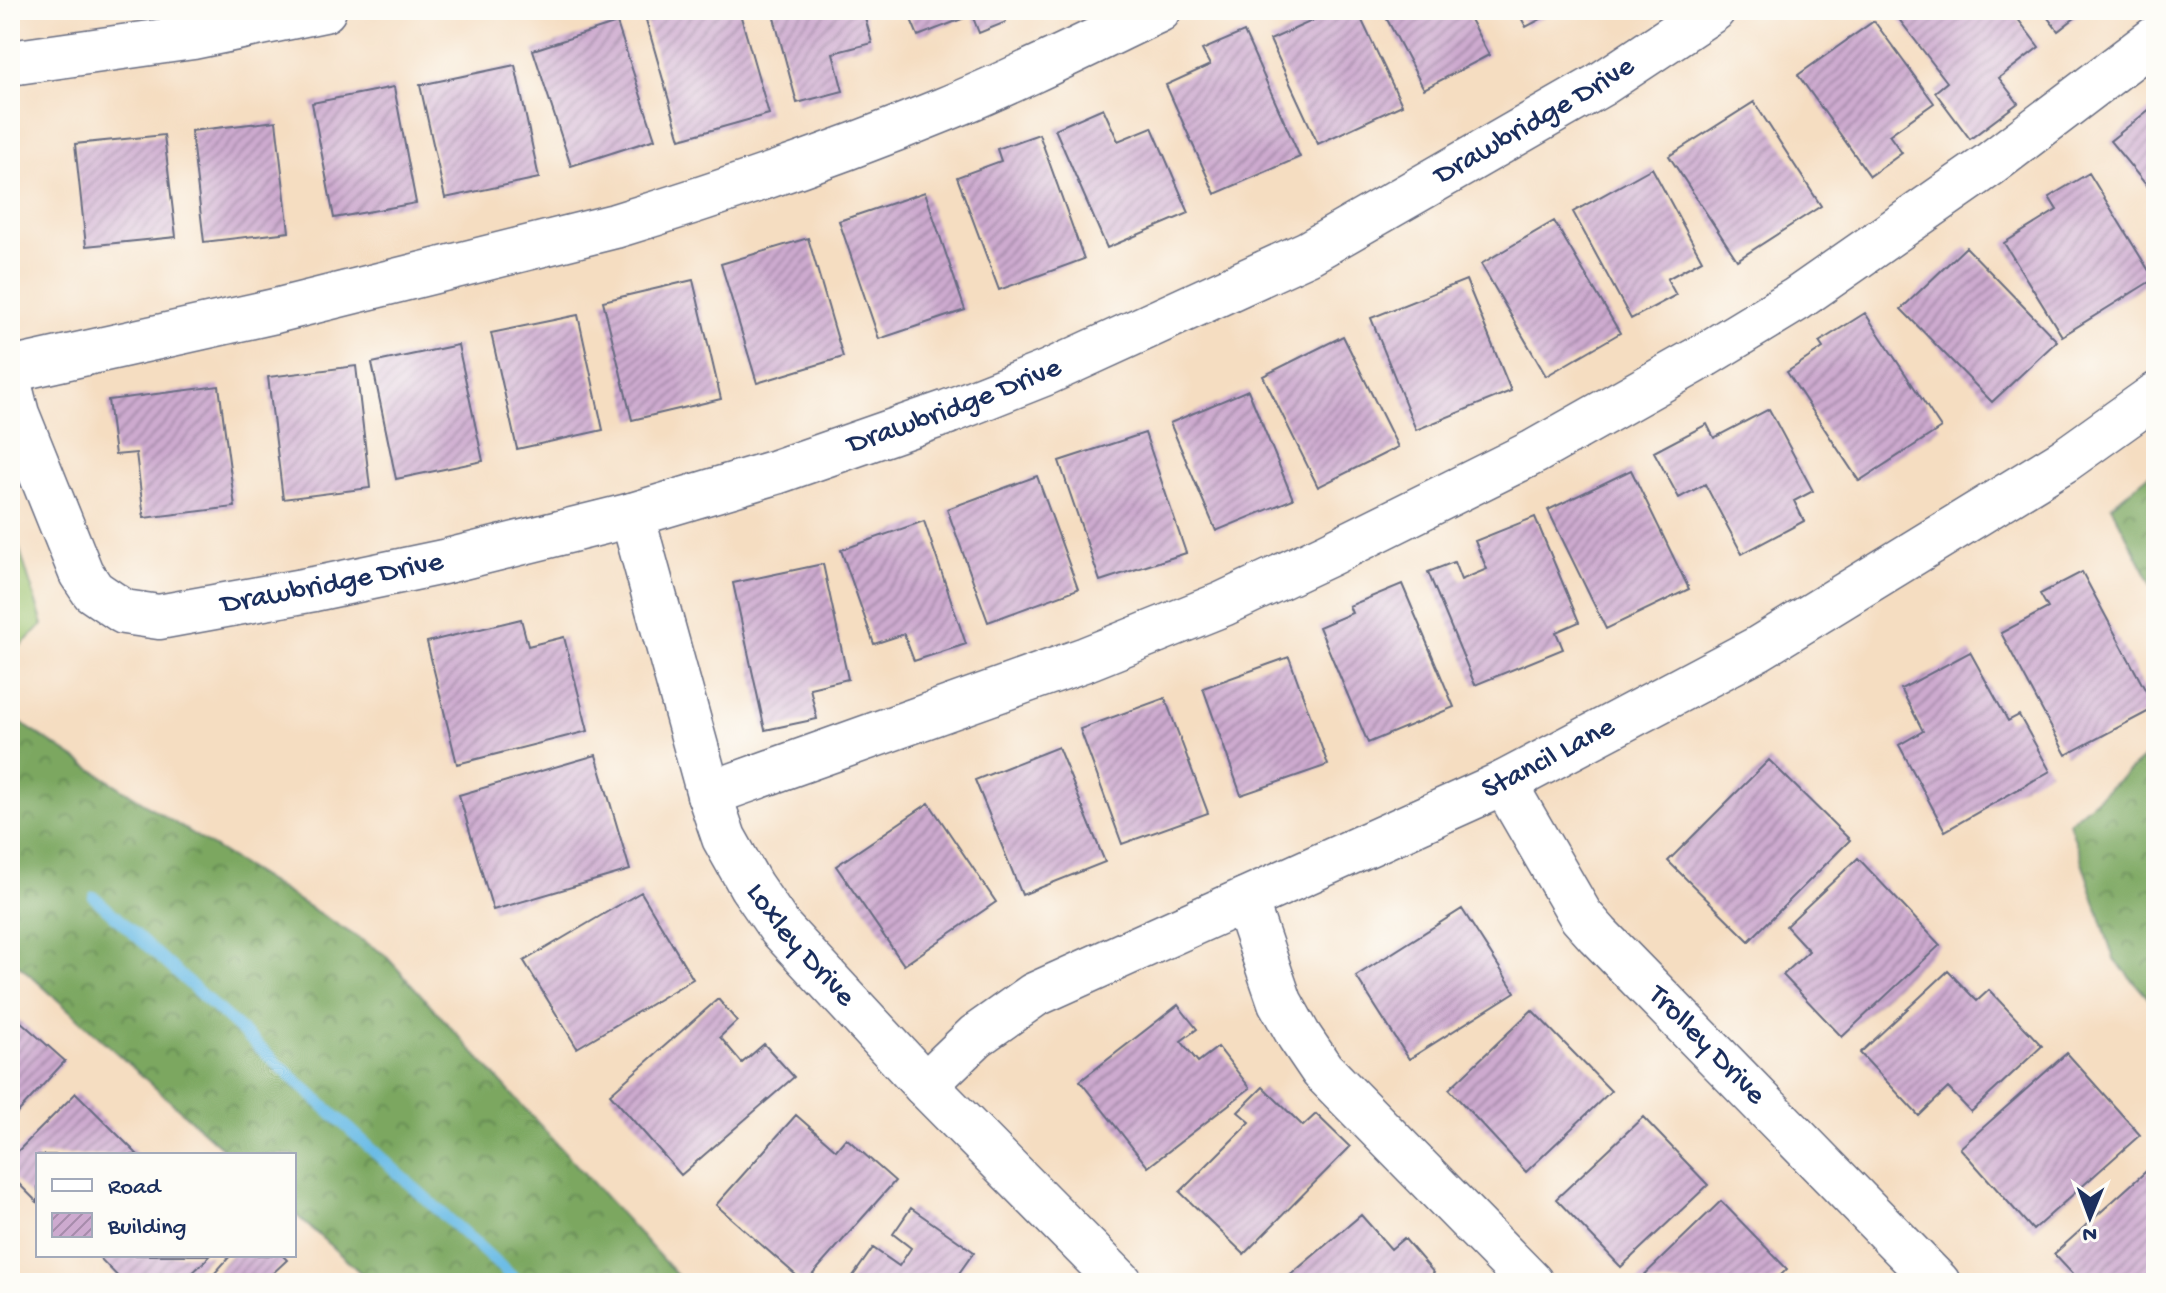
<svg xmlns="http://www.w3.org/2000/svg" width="2166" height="1293" viewBox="0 0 2166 1293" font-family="'Gochi Hand',sans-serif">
<defs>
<pattern id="forest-crowns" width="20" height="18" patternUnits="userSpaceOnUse" patternTransform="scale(2)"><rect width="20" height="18" fill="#7ba760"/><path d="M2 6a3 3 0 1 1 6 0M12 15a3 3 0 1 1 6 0" fill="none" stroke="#648852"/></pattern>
<pattern id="building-hatch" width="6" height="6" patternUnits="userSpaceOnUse" patternTransform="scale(2)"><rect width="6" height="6" fill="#cdaacf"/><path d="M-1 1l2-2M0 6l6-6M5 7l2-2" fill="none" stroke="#a68bab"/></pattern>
</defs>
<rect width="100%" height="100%" fill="#fdfcf7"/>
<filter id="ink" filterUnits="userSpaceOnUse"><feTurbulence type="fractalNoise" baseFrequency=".0125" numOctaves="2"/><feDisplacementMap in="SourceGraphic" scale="16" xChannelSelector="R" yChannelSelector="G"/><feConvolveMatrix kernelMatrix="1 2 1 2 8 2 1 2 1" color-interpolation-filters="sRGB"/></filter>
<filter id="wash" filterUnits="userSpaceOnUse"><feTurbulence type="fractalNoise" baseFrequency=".006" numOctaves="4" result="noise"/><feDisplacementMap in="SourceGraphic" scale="32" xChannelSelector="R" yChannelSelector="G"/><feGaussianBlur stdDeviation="1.8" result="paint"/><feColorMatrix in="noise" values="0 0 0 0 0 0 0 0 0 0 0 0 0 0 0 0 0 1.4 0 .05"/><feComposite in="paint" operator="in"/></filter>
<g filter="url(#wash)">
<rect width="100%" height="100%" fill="#f5ddc1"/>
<path fill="#9ac16c" stroke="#5a7865" stroke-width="2" d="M 10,518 L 43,625 L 10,655 Z"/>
<path fill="url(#forest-crowns)" stroke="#4b6b5f" stroke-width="2" d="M 2156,469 L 2156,592 L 2111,506 Z
M 10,716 L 167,818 L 384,954 L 684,1283 L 372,1283 L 294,1213 L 294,1155 L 230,1155 L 10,957 Z
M 2156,748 L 2156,1007 L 2114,959 L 2069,822 Z"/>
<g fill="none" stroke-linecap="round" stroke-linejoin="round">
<path stroke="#6abce6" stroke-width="12" d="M 94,897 L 519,1283"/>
</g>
<g id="blocks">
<path fill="url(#building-hatch)" d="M 681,10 L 739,10 L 769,114 L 680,139 L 646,20 Z
M 772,10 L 863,10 L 872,43 L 833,53 L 843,91 L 797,103 Z
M 907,10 L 1002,10 L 1006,22 L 979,33 L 972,15 L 918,36 Z
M 1336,10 L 1357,10 L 1402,105 L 1318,144 L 1270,40 Z
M 1382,10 L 1465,10 L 1489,55 L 1424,89 Z
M 1517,10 L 1558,10 L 1526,27 Z
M 1892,10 L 2011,10 L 2039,47 L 1999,78 L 2018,103 L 1970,139 L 1935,92 L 1947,82 Z
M 2042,10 L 2085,10 L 2058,31 Z
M 1874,21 L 1934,103 L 1889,135 L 1902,153 L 1870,176 L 1798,75 Z
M 617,23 L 655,139 L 571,166 L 533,50 Z
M 1244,32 L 1300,157 L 1215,194 L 1166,85 L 1210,65 L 1202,50 Z
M 515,65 L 539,178 L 445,198 L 420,85 Z
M 394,87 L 416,203 L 334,218 L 312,103 Z
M 1754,102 L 1821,206 L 1737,260 L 1669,156 Z
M 2156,104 L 2156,197 L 2110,141 Z
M 1103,108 L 1118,141 L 1152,127 L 1189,213 L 1107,248 L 1055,129 Z
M 276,121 L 289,232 L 204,242 L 191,131 Z
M 1039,134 L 1084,259 L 999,290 L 957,177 L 1001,161 L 997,149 Z
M 164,135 L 176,237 L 86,246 L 75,144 Z
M 1652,168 L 1702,260 L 1667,279 L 1676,295 L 1631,319 L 1573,212 Z
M 2089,173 L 2154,279 L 2062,336 L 2004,243 L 2057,210 L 2049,197 Z
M 925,192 L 965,310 L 879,339 L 839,221 Z
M 1554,221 L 1620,333 L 1546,376 L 1481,264 Z
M 808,238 L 843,357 L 757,383 L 721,264 Z
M 1966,247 L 2057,341 L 1992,402 L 1901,309 Z
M 693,280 L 721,399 L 632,420 L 603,301 Z
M 1466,280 L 1511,391 L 1416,430 L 1371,318 Z
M 1865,313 L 1941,428 L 1859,481 L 1787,372 L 1823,348 L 1819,342 Z
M 578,315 L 603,430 L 517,449 L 491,333 Z
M 1343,336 L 1398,447 L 1318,487 L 1263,376 Z
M 458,345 L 483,461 L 396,479 L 372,363 Z
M 356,366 L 370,488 L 283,499 L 268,377 Z
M 219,386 L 235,507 L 144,518 L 136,453 L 115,455 L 108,400 Z
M 1248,390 L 1293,499 L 1216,531 L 1170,423 Z
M 1769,409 L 1813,491 L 1794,501 L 1804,521 L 1742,554 L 1705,484 L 1679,498 L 1654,452 L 1707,424 L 1714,438 Z
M 1145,433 L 1186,553 L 1100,581 L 1059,461 Z
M 1631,470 L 1689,589 L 1606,629 L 1548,510 Z
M 1037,476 L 1078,589 L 988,622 L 947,509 Z
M 1535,517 L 1579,622 L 1556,632 L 1563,649 L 1475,685 L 1428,572 L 1454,562 L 1461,580 L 1487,569 L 1475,541 Z
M 924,521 L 966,644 L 914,661 L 904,634 L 874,644 L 841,550 Z
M 823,564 L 848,679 L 810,688 L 817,719 L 765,730 L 733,583 Z
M 2082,572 L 2155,708 L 2066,755 L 2001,633 L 2048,608 L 2040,594 Z
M 1402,584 L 1454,707 L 1368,743 L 1319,627 L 1352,613 L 1349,606 Z
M 521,619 L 528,646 L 564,637 L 588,731 L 457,764 L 427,642 Z
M 1970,652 L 2008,721 L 2019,715 L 2050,771 L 1945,831 L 1899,745 L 1923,731 L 1901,689 Z
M 1289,657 L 1328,765 L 1241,795 L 1203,688 Z
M 1165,698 L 1208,813 L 1122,844 L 1080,729 Z
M 1058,747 L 1105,862 L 1022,895 L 975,780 Z
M 596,755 L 630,870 L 493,910 L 459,795 Z
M 1769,760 L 1850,840 L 1749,941 L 1668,861 Z
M 929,803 L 996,902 L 904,965 L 836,866 Z
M 1858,858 L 1940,945 L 1842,1037 L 1783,975 L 1809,951 L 1786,926 Z
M 641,892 L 693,979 L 577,1048 L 524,961 Z
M 1462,909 L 1515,992 L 1409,1059 L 1356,976 Z
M 1948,971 L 1977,1001 L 1989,990 L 2042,1046 L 1971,1112 L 1948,1088 L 1919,1116 L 1860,1053 Z
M 718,999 L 737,1021 L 720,1037 L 742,1063 L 764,1044 L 794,1077 L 681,1175 L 610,1094 Z
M 1178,1005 L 1197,1029 L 1181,1041 L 1198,1062 L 1218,1047 L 1250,1088 L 1148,1167 L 1080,1081 Z
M 1532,1010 L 1611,1091 L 1526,1172 L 1449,1089 Z
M 10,1012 L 65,1061 L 10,1121 Z
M 2067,1053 L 2140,1135 L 2033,1230 L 1960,1148 Z
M 1263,1087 L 1303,1126 L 1316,1114 L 1350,1147 L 1244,1254 L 1180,1192 L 1250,1122 L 1238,1112 Z
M 76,1093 L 138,1155 L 38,1155 L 38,1203 L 10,1175 L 10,1159 Z
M 796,1115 L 836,1150 L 846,1138 L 895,1181 L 805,1283 L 716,1205 Z
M 1643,1117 L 1708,1185 L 1621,1267 L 1556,1199 Z
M 2152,1166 L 2156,1170 L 2156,1283 L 2081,1283 L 2054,1254 Z
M 1721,1201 L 1787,1269 L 1773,1283 L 1636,1283 Z
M 911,1208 L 974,1252 L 952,1283 L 848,1283 L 873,1248 L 899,1266 L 911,1248 L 893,1234 Z
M 1361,1215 L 1391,1249 L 1404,1238 L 1434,1273 L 1423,1283 L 1281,1283 Z
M 97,1255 L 211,1255 L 182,1283 L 124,1283 Z
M 231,1255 L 282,1255 L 287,1260 L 272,1274 L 280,1283 L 206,1283 Z"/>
</g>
</g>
<g filter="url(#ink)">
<use href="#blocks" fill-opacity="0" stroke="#676c81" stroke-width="2"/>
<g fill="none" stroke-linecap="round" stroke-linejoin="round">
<g stroke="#676c81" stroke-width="47">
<g id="minor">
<path d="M 10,63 L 193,37 L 324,10"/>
<path d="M 10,370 L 275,311 L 615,226 C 726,192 836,154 943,110 C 1017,80 1088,44 1159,10"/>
<path id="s1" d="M 10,387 L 17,414 L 81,573 L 93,591 L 124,612 L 159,617 L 314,589 L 443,562 L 632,515 L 776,472 L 948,412 L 1046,373 L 1308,253 L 1600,85 L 1713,10"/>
<path id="s2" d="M 632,515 L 709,794 L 724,838 L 751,886 L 780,928 L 925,1085 L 1121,1283"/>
<path id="s3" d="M 1504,783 L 1581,916 L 1598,935 L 1938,1283"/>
<path d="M 709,794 L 1086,659 L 1223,604 L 1329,554 L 1534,452 L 1695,361 L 1797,299 L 1989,165 L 2156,38"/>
<path d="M 1245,900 L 1280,1002 L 1299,1036 L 1322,1070 L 1531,1283"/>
<path id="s4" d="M 925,1085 L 976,1036 L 1034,995 L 1504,783 L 1759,648 L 2065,460 L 2156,395"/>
</g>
</g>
<use href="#minor" stroke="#fff" stroke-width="44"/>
</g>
</g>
<g text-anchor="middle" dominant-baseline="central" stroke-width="8" stroke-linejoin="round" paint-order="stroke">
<g font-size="30" fill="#1b2f5e" stroke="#fdfcf7">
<text stroke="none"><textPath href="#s1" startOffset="1766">Drawbridge Drive</textPath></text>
<text stroke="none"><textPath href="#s1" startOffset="1118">Drawbridge Drive</textPath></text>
<text stroke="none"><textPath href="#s1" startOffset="470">Drawbridge Drive</textPath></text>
<text stroke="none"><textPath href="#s4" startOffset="708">Stancil Lane</textPath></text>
<text stroke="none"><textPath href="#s2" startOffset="468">Loxley Drive</textPath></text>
<text stroke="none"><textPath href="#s3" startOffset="334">Trolley Drive</textPath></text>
</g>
</g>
<rect width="2166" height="1293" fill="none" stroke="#fdfcf7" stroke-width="40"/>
<rect x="36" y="1153" width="260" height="104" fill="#fdfcf7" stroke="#a3aaba" stroke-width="2"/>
<rect x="52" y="1179" width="40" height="12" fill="#ffffff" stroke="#a3aaba" stroke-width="2"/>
<text x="108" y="1193" font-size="24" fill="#1b2f5e">Road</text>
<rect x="52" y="1213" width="40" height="24" fill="url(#building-hatch)" stroke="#a3aaba" stroke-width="2"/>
<text x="108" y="1233" font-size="24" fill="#1b2f5e">Building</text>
<g transform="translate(2090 1217) rotate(181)" stroke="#fdfcf7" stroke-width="6" paint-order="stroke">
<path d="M0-6L14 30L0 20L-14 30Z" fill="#1b2f5e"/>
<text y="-12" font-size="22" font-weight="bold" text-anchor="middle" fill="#1b2f5e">N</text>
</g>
</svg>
